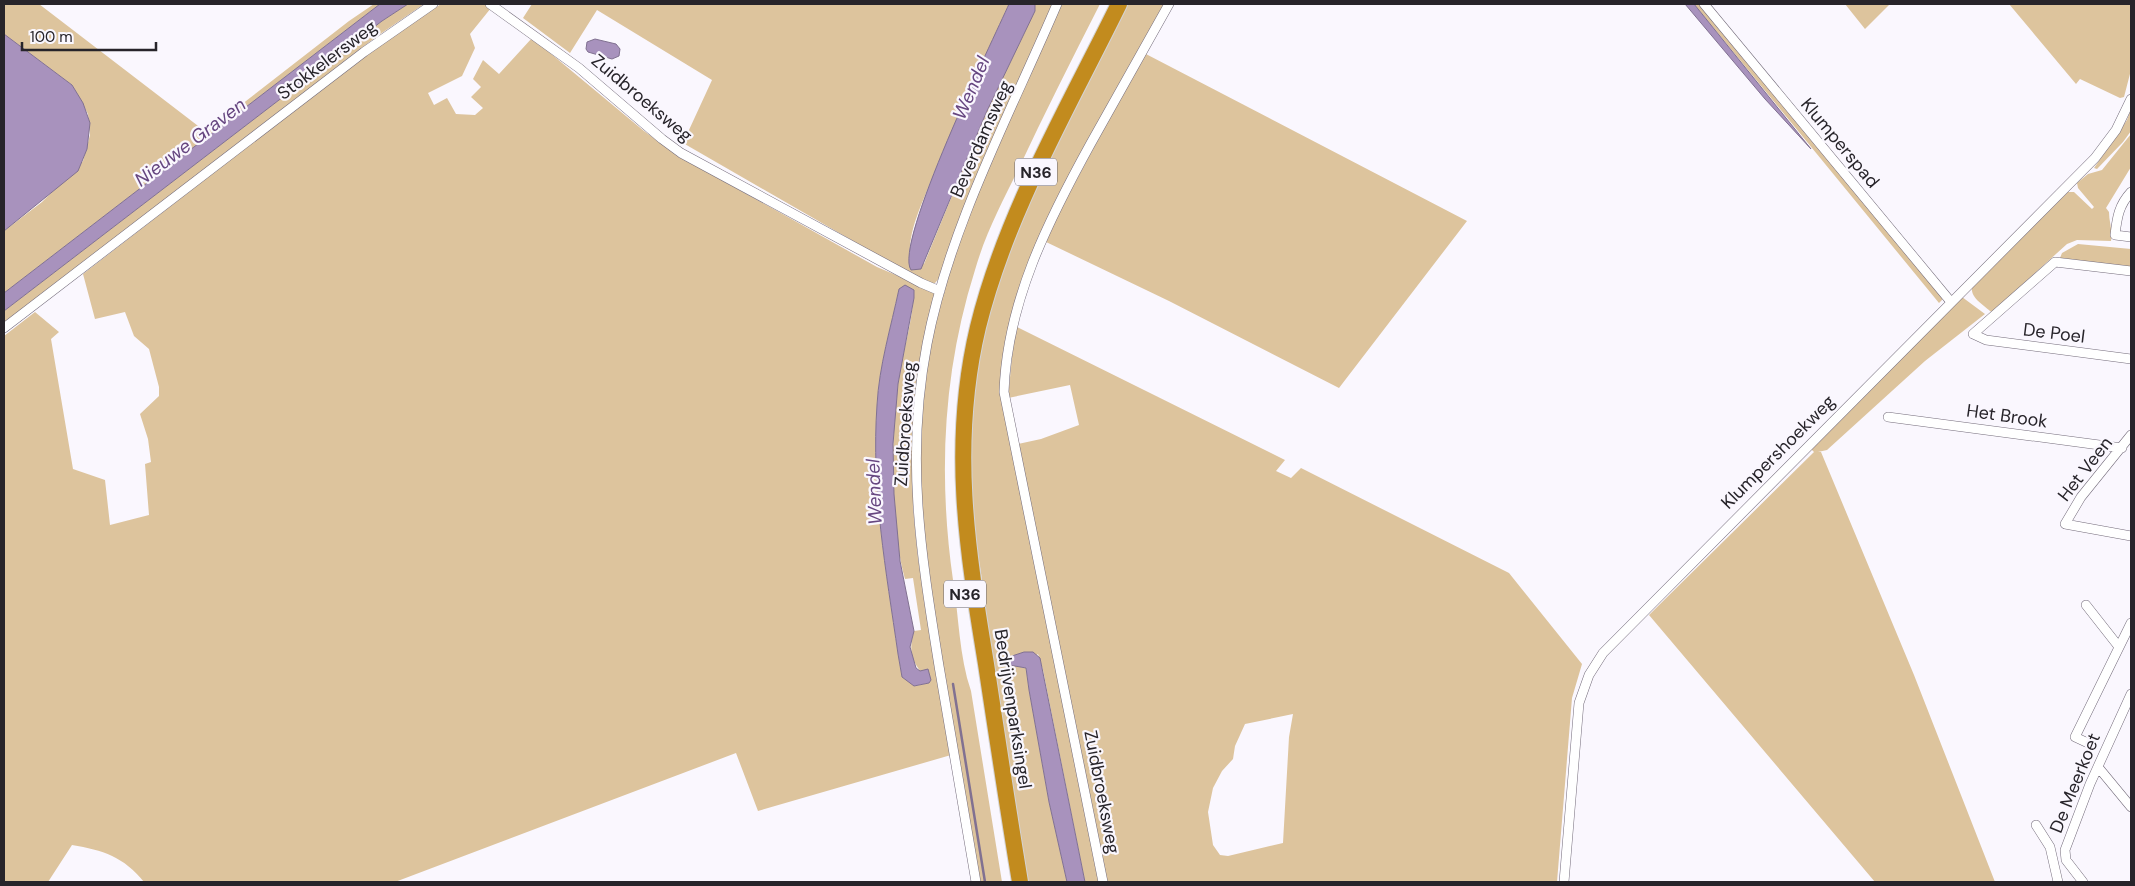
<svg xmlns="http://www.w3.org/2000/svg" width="2135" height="886" viewBox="0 0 2135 886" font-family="'DM Sans',sans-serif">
<rect width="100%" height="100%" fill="#faf7fe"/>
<path fill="#ddc49d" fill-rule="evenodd" d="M 4,4 L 39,4 L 206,132 L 349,21 L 374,4 L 380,4 L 4,293 L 4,231 L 42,202 L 83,161 L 90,135 L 88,114 L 72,85 L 4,34 Z
M 408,4 L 424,4 L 376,37 L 4,323 L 4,311 L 382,21 Z
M 441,4 L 484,4 L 491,8 L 470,34 L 475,48 L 462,76 L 428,93 L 434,105 L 447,98 L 456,114 L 475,115 L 483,108 L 471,97 L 481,87 L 473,79 L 483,60 L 499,74 L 532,38 L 644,131 L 677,155 L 877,267 L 936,292 L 913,458 L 913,507 L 918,558 L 951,755 L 758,811 L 736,753 L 395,882 L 144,882 C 124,857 103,850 72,845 L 48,882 L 4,882 L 4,336 L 35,312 L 59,332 L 51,339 L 73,469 L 105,480 L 110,525 L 149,515 L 145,464 L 151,462 L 148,439 L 140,414 L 159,396 L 159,387 L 149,349 L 134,336 L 125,312 L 95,319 L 83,274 L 380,44 ZM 899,289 L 914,290 C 913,322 902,353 898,384 C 891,444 889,521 905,579 L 913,578 L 921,630 L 914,631 C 907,657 914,663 929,683 L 915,686 L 902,677 L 898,654 C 886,571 871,489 877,405 C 879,366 891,327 899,289 Z
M 532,4 L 1009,4 C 982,64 954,122 930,183 C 922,204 909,230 910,253 L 924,264 L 986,113 L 1028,25 L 1035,4 L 1053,4 L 940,277 L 935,283 L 928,283 L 893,264 L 683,143 L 712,80 L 597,10 L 570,53 L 523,18 Z
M 1060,4 L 1100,4 C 1072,59 1044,114 1018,170 C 1002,202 985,235 975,270 C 943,371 938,475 953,580 C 959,617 959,656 971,691 L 1002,882 L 979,882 L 924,564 L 918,432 L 925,370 L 940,299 L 957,239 Z
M 1127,4 L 1166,4 L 1034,248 L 1001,393 L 1100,882 L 1085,882 L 1043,670 L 1038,654 L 1021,668 L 1026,668 L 1029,690 L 1049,802 L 1067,882 L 1026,882 L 984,601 C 982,561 969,524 969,484 C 967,413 976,335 1002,268 C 1037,177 1084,91 1127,4 Z
M 1694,4 L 1701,4 L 1942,296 L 1942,300 L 1939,303 Z
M 1845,4 L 1890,4 L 1865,29 Z
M 2009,4 L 2131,4 L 2131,70 L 2124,97 L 2120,98 L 2080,79 L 2076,84 Z
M 1144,53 L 1467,221 L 1339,388 L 1169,301 L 1044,241 Z
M 2131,109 L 2131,131 L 2123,142 L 2097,169 L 2094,168 L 2127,120 Z
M 2131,134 L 2131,167 L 2106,208 L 2109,212 C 2109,222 2113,231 2111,241 L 2077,240 L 2067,244 L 1992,312 L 1990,311 C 1983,304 1970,298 1972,286 L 2068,192 L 2074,192 L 2092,209 L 2094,207 L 2078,188 L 2077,183 L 2088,174 L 2102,170 Z
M 2078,244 L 2131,249 L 2131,267 L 2060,258 L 2062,253 Z
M 1962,297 L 1985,314 L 1925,361 L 1827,450 L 1818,452 L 1821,452 L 1914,675 L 1995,882 L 1875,882 L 1649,615 L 1814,452 L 1810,448 Z
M 1015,326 L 1285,460 L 1276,471 L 1291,478 L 1301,468 L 1509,573 L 1582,664 L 1572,698 L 1557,882 L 1107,882 L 1018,444 L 1041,439 L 1079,425 L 1070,385 L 1008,398 ZM 1293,714 L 1289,737 L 1283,843 L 1228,856 L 1220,855 L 1213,845 L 1208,812 L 1213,788 L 1222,771 L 1233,759 L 1235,746 L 1245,724 Z"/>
<path fill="#a892bd" stroke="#817191" d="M 380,4 L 408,4 L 382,21 L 4,311 L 4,293 Z
M 1009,4 L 1035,4 L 1035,11 L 986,113 L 921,269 L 911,270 C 893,244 993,40 1009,4 Z
M 1685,4 L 1694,4 L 1811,149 L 1765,99 Z
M 4,34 L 72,85 L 83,103 L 90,123 L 87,149 L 78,171 L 4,231 Z
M 595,39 L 616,44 L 620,49 L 619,56 L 612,59 L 588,52 L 586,49 L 587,42 Z
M 905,285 L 914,290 L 914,298 L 898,384 L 893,444 L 894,494 L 900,561 L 914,631 L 910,647 L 916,668 L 920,671 L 928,669 L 931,680 L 929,683 L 914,686 L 902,677 L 898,654 C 886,570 871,490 877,405 C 879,366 891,327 899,289 Z
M 1024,652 L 1033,652 L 1040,658 L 1085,882 L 1067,882 L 1049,802 L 1029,690 L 1026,668 L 1009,665 L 1009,659 L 1012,656 Z"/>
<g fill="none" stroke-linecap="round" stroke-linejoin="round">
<path stroke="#817191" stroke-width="2.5" d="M 953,684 L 985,882"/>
<g stroke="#746c7b" stroke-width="10">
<path id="street" d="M 490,4 L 579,68 L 662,139 L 681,153 L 921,283 L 940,291
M 1704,4 L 1951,302
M 2131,192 C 2119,205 2117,217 2115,235 L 2131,237
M 2131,271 L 2055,262 L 1973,334 L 1986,340 L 2131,359
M 4,328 L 364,52 L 433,4
M 1888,417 L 2122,448
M 2131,435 L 2081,497 L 2065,524 L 2131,536
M 2086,605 L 2119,647
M 2090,744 L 2075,737 L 2131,623
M 2098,767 L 2131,807
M 2036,825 L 2050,847 L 2058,882
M 976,882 C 963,810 951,738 939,666 C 921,554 905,458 927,344 C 949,228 1011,112 1057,4
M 1103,882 L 1004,392 C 1007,302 1048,221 1091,143 C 1117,97 1143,50 1169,4
M 1564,882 L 1579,703 L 1589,675 L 1603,653 L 2095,158 L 2116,130 L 2131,99
M 2083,882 L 2066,860 L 2065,850 L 2090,784 L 2131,694"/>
</g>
<g stroke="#d4d3d4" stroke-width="18">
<path id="highway" d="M 1020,882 C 1008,810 997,737 986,664 C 967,549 950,444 978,327 C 1006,213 1068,108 1119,4"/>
</g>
<use href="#street" stroke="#fff" stroke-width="9"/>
<use href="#highway" stroke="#c28b1e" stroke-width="16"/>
</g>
<g text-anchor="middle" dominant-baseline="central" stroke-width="4.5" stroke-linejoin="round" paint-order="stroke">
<g fill="#faf7fe" stroke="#66636a" stroke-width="1">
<rect x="1015" y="158.5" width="42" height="27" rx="4"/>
<rect x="944" y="580.5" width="42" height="27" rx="4"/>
</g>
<g font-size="16" font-weight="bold" fill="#27242a">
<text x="1036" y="172">N36</text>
<text x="965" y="594">N36</text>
</g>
<g font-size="18" fill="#27242a" stroke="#faf7fe">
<text transform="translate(327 60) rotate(-37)">Stokkelersweg</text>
<text transform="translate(642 98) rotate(40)">Zuidbroeksweg</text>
<text transform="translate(981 139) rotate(-66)">Beverdamsweg</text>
<text transform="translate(1840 143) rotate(50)">Klumperspad</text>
<text transform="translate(2054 333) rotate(7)">De Poel</text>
<text transform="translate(2007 416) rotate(8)">Het Brook</text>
<text transform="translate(905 424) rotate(-86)">Zuidbroeksweg</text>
<text transform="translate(1778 452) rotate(-45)">Klumpershoekweg</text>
<text transform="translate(2085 469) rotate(-52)">Het Veen</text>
<text transform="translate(1013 709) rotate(81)">Bedrijvenparksingel</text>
<text transform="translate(2075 783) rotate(-68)">De Meerkoet</text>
<text transform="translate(1102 792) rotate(79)">Zuidbroeksweg</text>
</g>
<g font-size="19" font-style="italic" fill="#664680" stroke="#faf7fe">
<text transform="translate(971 88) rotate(-67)">Wendel</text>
<text transform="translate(190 142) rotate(-37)">Nieuwe Graven</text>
<text transform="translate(874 492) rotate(-92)">Wendel</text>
</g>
</g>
<rect width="2135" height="886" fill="none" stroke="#27242a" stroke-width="10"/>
<path d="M22 42v8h134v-8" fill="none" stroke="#27242a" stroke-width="2.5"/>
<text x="30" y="42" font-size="15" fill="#27242a" stroke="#faf7fe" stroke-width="4" paint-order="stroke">100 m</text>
</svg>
